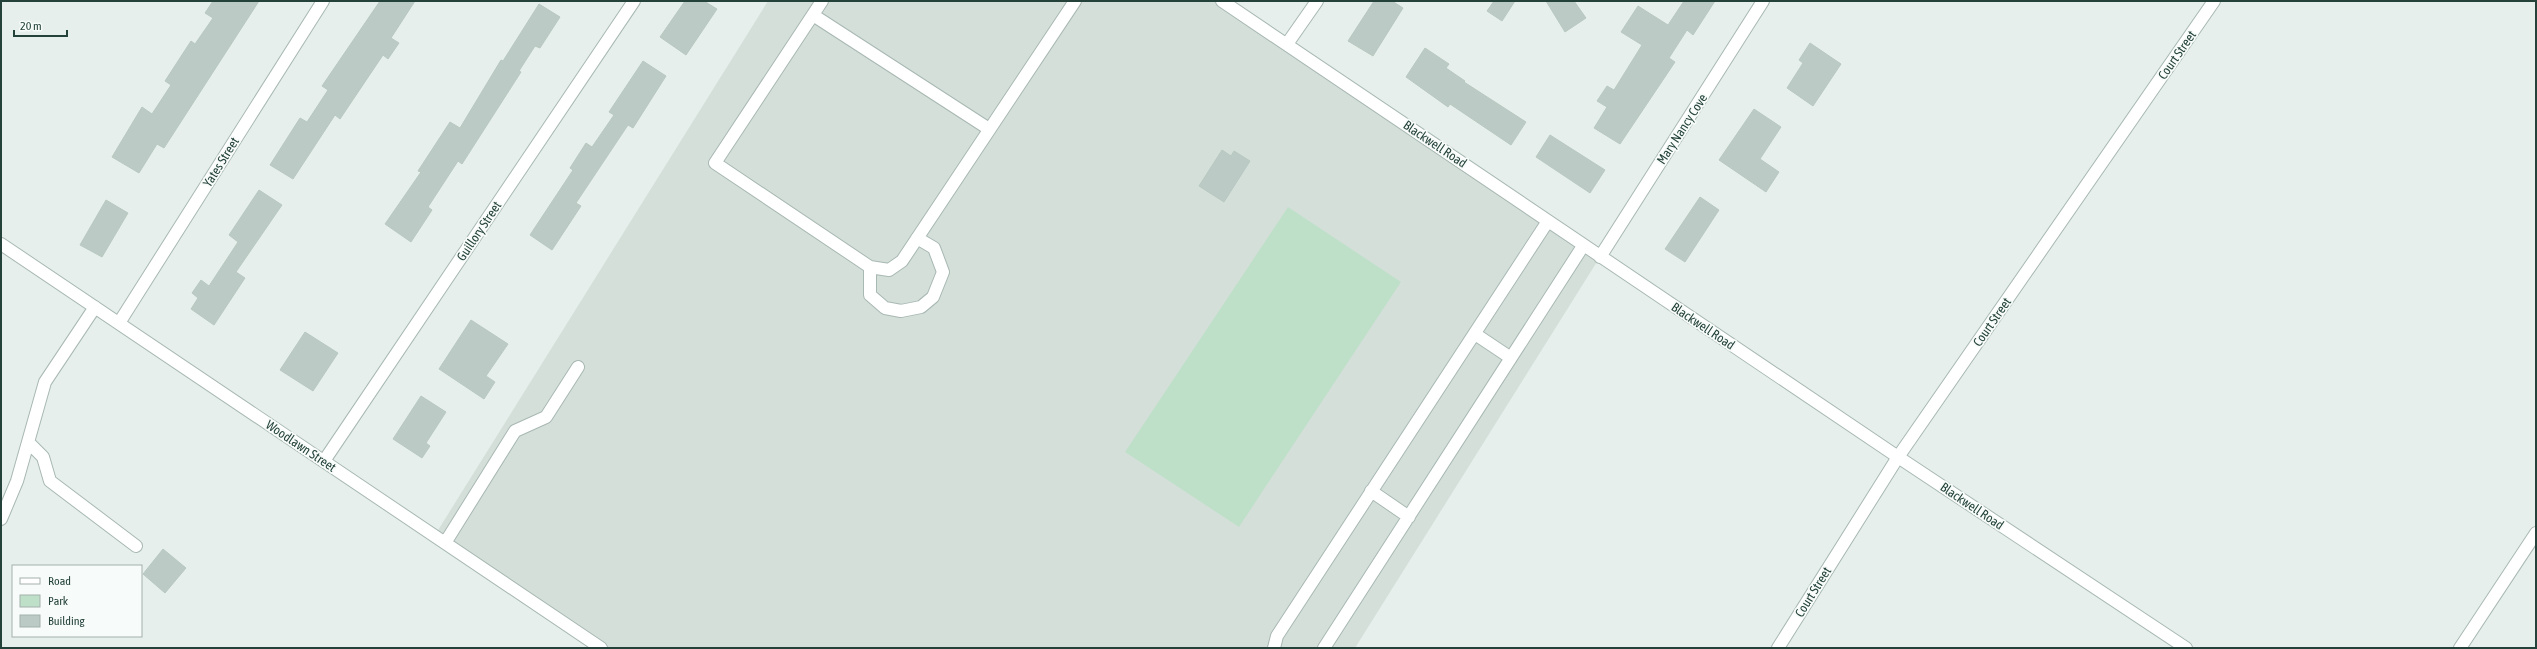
<svg xmlns="http://www.w3.org/2000/svg" width="2537" height="649" viewBox="0 0 2537 649" font-family="'Asap Condensed',sans-serif">
<rect width="100%" height="100%" fill="#e6efeb"/>
<path fill="#d4dfda" d="M 768,1 L 1222,1 L 1600,257 L 1355,648 L 601,648 L 435,535 Z"/>
<path fill="#bfe0c8" d="M 1288,207 L 1401,282 L 1239,527 L 1125,452 Z"/>
<path fill="#bbcac4" stroke="#b8c9c2" d="M 213,1 L 259,1 L 164,148 L 157,144 L 139,173 L 112,157 L 142,107 L 152,114 L 171,85 L 165,81 L 191,41 L 195,44 L 213,18 L 205,13 Z
M 380,1 L 415,1 L 391,38 L 399,43 L 388,59 L 383,55 L 340,119 L 335,115 L 293,179 L 270,165 L 300,118 L 307,122 L 328,90 L 322,86 Z
M 685,1 L 704,1 L 717,9 L 686,55 L 660,37 Z
M 1374,1 L 1392,1 L 1403,8 L 1373,56 L 1348,41 Z
M 1494,1 L 1515,1 L 1502,21 L 1487,11 Z
M 1546,1 L 1574,1 L 1586,18 L 1565,32 Z
M 1684,1 L 1715,1 L 1693,35 L 1687,30 L 1669,58 L 1675,62 L 1620,144 L 1594,128 L 1607,107 L 1597,101 L 1607,86 L 1614,90 L 1642,45 L 1621,32 L 1638,6 L 1668,25 Z
M 539,4 L 560,17 L 540,48 L 535,46 L 519,71 L 521,72 L 462,164 L 458,161 L 428,207 L 432,210 L 411,242 L 385,224 L 421,172 L 418,171 L 450,122 L 460,128 L 501,60 L 503,61 Z
M 1810,43 L 1841,64 L 1813,106 L 1787,88 L 1803,63 L 1799,60 Z
M 1425,48 L 1449,64 L 1446,68 L 1465,81 L 1464,82 L 1526,122 L 1511,145 L 1450,104 L 1448,107 L 1406,77 Z
M 643,61 L 666,76 L 633,128 L 628,125 L 576,203 L 581,206 L 552,250 L 530,235 L 573,170 L 570,168 L 586,143 L 592,147 L 614,115 L 609,112 Z
M 1754,109 L 1781,127 L 1760,159 L 1779,172 L 1766,192 L 1719,160 Z
M 1550,135 L 1605,170 L 1590,193 L 1536,157 Z
M 1222,150 L 1231,156 L 1234,151 L 1250,161 L 1224,202 L 1199,186 Z
M 259,190 L 282,205 L 236,272 L 245,278 L 214,325 L 191,309 L 198,298 L 192,293 L 201,280 L 209,286 L 238,242 L 229,235 Z
M 1700,197 L 1719,210 L 1685,262 L 1665,249 Z
M 106,200 L 128,213 L 102,257 L 80,245 Z
M 471,320 L 508,344 L 486,376 L 495,382 L 484,399 L 439,369 Z
M 305,332 L 338,353 L 313,391 L 280,370 Z
M 421,396 L 446,412 L 426,443 L 430,446 L 422,458 L 393,439 Z
M 163,549 L 186,568 L 165,593 L 143,574 Z"/>
<g fill="none" stroke-linecap="round" stroke-linejoin="round">
<g stroke="#a8b8b2" stroke-width="14">
<path id="minor" d="M 822,1 L 715,163 L 870,267 L 889,270 L 902,261 L 1075,1
M 1222,1 L 1898,457 L 2186,648
M 813,15 L 989,129
M 1287,44 L 1317,1
M 1,244 L 601,648
M 1600,257 L 1763,1
M 870,267 L 870,295 L 885,308 L 901,311 L 921,307 L 933,297 L 943,272 L 934,248 L 917,238
M 119,323 L 323,1
M 1475,334 L 1511,358
M 28,442 L 43,457 L 50,481 L 136,546
M 324,461 L 634,1
M 1371,491 L 1409,517
M 1,519 L 17,481 L 45,382 L 95,307
M 445,543 L 515,431 L 546,417 L 578,367
M 1274,648 L 1277,636 L 1548,221
M 1324,648 L 1583,246
M 1778,648 L 1898,457 L 2214,1
M 2460,648 L 2536,533"/>
</g>
<use href="#minor" stroke="#fff" stroke-width="12"/>
</g>
<g text-anchor="middle" dominant-baseline="central" stroke-width="3.5" stroke-linejoin="round" paint-order="stroke">
<g font-size="13" fill="#24423a" stroke="#f7fbf9">
<text transform="translate(2177 55) rotate(-55)">Court Street</text>
<text transform="translate(1682 129) rotate(-57)">Mary Nancy Cove</text>
<text transform="translate(1435 144) rotate(34)">Blackwell Road</text>
<text transform="translate(221 162) rotate(-58)">Yates Street</text>
<text transform="translate(479 231) rotate(-56)">Guillory Street</text>
<text transform="translate(1992 322) rotate(-55)">Court Street</text>
<text transform="translate(1703 326) rotate(34)">Blackwell Road</text>
<text transform="translate(301 446) rotate(34)">Woodlawn Street</text>
<text transform="translate(1972 506) rotate(34)">Blackwell Road</text>
<text transform="translate(1813 592) rotate(-58)">Court Street</text>
</g>
</g>
<rect width="2537" height="649" fill="none" stroke="#24423a" stroke-width="4"/>
<rect x="12" y="565" width="130" height="72" fill="#f7fbf9" stroke="#a3b1ad"/>
<rect x="20" y="578" width="20" height="6" fill="#ffffff" stroke="#a3b1ad"/>
<text x="48" y="585" font-size="12" fill="#24423a">Road</text>
<rect x="20" y="595" width="20" height="12" fill="#bfe0c8" stroke="#a3b1ad"/>
<text x="48" y="605" font-size="12" fill="#24423a">Park</text>
<rect x="20" y="615" width="20" height="12" fill="#bbcac4" stroke="#a3b1ad"/>
<text x="48" y="625" font-size="12" fill="#24423a">Building</text>
<path d="M14 30v6h53v-6" fill="none" stroke="#24423a" stroke-width="2"/>
<text x="20" y="30" font-size="12" fill="#24423a" stroke="#f7fbf9" stroke-width="3" paint-order="stroke">20 m</text>
</svg>
